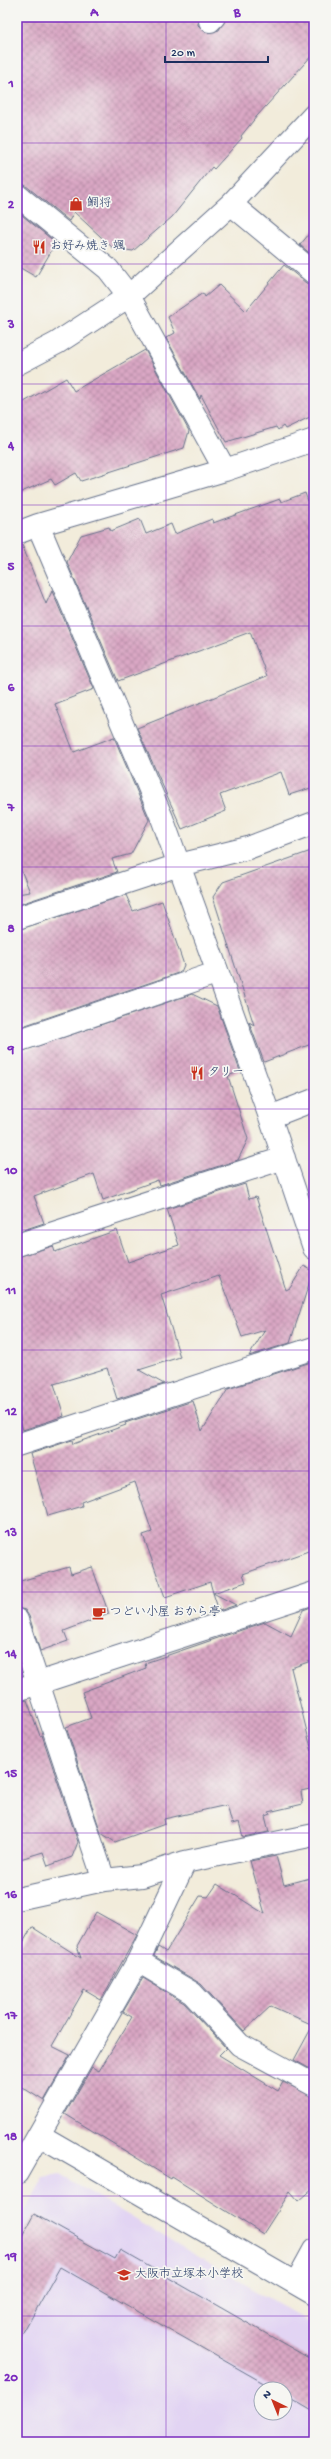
<svg xmlns="http://www.w3.org/2000/svg" width="331" height="2459" viewBox="0 0 331 2459" font-family="'Gochi Hand','Klee One',sans-serif">
<defs>
<pattern id="building-cross-hatch" width="8" height="8" patternUnits="userSpaceOnUse"><rect width="8" height="8" fill="#daa7c4"/><path d="M0 0l8 8M0 8l8-8" fill="none" stroke="#b088a2"/></pattern>
</defs>
<rect width="100%" height="100%" fill="#f6f6f2"/>
<filter id="ink" filterUnits="userSpaceOnUse"><feTurbulence type="fractalNoise" baseFrequency=".025" numOctaves="2"/><feDisplacementMap in="SourceGraphic" scale="8" xChannelSelector="R" yChannelSelector="G"/><feConvolveMatrix kernelMatrix="1 2 1 2 8 2 1 2 1" color-interpolation-filters="sRGB"/></filter>
<filter id="wash" filterUnits="userSpaceOnUse"><feTurbulence type="fractalNoise" baseFrequency=".012" numOctaves="4" result="noise"/><feDisplacementMap in="SourceGraphic" scale="16" xChannelSelector="R" yChannelSelector="G"/><feGaussianBlur stdDeviation="0.9" result="paint"/><feColorMatrix in="noise" values="0 0 0 0 0 0 0 0 0 0 0 0 0 0 0 0 0 1.4 0 .05"/><feComposite in="paint" operator="in"/></filter>
<g filter="url(#wash)">
<rect width="100%" height="100%" fill="#f2ecdb"/>
<path fill="#e2d4f3" fill-rule="evenodd" d="M 60,2175 L 314,2325 L 314,2442 L 17,2442 L 17,2226 L 44,2178 ZM 261,2389 L 285,2389 L 285,2413 L 261,2413 Z"/>
<g id="blocks">
<path fill="url(#building-cross-hatch)" d="M 25,17 L 198,17 L 198,25 L 207,33 L 219,30 L 226,17 L 314,17 L 314,53 L 257,116 L 241,136 L 242,138 L 214,169 L 212,167 L 172,217 L 133,251 L 113,248 L 74,212 L 69,221 L 25,185 L 17,183 L 17,26 Z
M 17,211 L 56,243 L 36,277 L 17,266 Z
M 314,228 L 314,257 L 300,245 Z
M 284,265 L 306,283 L 314,285 L 314,415 L 285,429 L 283,426 L 278,430 L 276,427 L 226,442 L 201,395 L 200,399 L 166,338 L 175,333 L 168,317 L 203,293 L 205,297 L 219,285 L 246,311 Z
M 145,350 L 189,431 L 184,448 L 81,481 L 76,473 L 55,485 L 51,479 L 17,494 L 17,406 L 66,378 L 74,391 Z
M 305,493 L 314,518 L 314,787 L 289,795 L 281,772 L 220,795 L 226,811 L 182,829 L 137,728 L 267,676 L 250,632 L 118,681 L 67,562 L 81,535 L 109,527 L 111,531 L 140,519 L 146,534 L 171,524 L 175,534 L 212,519 L 213,523 L 280,499 L 281,502 Z
M 17,545 L 22,545 L 46,604 L 52,591 L 94,689 L 55,704 L 74,752 L 114,737 L 149,820 L 131,854 L 112,859 L 117,872 L 17,905 L 17,894 L 30,892 L 17,860 Z
M 314,850 L 314,1043 L 264,1062 L 249,1022 L 254,1025 L 213,897 L 223,882 Z
M 126,895 L 133,911 L 162,901 L 184,965 L 181,972 L 17,1028 L 17,930 Z
M 192,994 L 217,1006 L 240,1071 L 228,1076 L 248,1139 L 238,1160 L 160,1185 L 158,1180 L 103,1200 L 94,1174 L 34,1196 L 44,1223 L 17,1232 L 17,1053 Z
M 245,1184 L 249,1199 L 256,1197 L 286,1290 L 290,1288 L 304,1266 L 313,1271 L 290,1343 L 249,1356 L 265,1330 L 242,1337 L 219,1276 L 161,1295 L 180,1357 L 139,1370 L 164,1384 L 117,1399 L 107,1368 L 54,1384 L 64,1416 L 23,1430 L 17,1410 L 17,1257 L 53,1246 L 55,1252 L 117,1230 L 128,1262 L 179,1245 L 167,1209 Z
M 314,1361 L 314,1549 L 243,1574 L 246,1582 L 213,1593 L 210,1582 L 165,1597 L 143,1535 L 152,1532 L 135,1482 L 81,1502 L 82,1506 L 48,1516 L 30,1454 L 72,1440 L 73,1444 L 126,1425 L 125,1423 L 193,1401 L 202,1431 L 228,1389 Z
M 69,1567 L 71,1574 L 92,1567 L 109,1614 L 64,1631 L 68,1641 L 40,1651 L 29,1616 L 25,1610 L 17,1608 L 17,1582 Z
M 213,1593 L 236,1605 L 219,1611 Z
M 314,1606 L 314,1660 L 291,1668 L 314,1760 L 314,1788 L 301,1791 L 303,1804 L 269,1812 L 270,1814 L 265,1816 L 269,1832 L 243,1837 L 239,1822 L 232,1824 L 227,1805 L 164,1819 L 165,1824 L 115,1842 L 101,1833 L 66,1727 L 91,1718 L 82,1692 L 146,1668 L 145,1663 L 265,1622 L 291,1636 L 303,1610 Z
M 27,1700 L 40,1736 L 42,1735 L 78,1842 L 72,1857 L 48,1866 L 43,1852 L 17,1860 L 17,1702 Z
M 276,1856 L 284,1885 L 314,1877 L 314,2071 L 294,2060 L 313,2025 L 271,2006 L 244,2031 L 201,1984 L 154,1956 L 158,1947 L 166,1952 L 200,1896 L 208,1897 L 217,1884 L 265,1914 L 250,1861 Z
M 96,1912 L 137,1935 L 101,2000 L 84,1990 L 52,2046 L 70,2055 L 44,2101 L 17,2084 L 17,1953 L 32,1927 L 81,1958 L 77,1946 Z
M 143,1978 L 184,2003 L 226,2048 L 219,2055 L 278,2091 L 283,2082 L 314,2097 L 314,2187 L 298,2201 L 290,2192 L 263,2234 L 172,2177 L 171,2179 L 65,2114 L 92,2067 L 99,2071 L 132,2017 L 123,2012 Z
M 34,2214 L 115,2259 L 120,2250 L 314,2361 L 314,2412 L 285,2395 L 285,2389 L 274,2389 L 60,2267 L 17,2344 L 17,2245 Z"/>
</g>
</g>
<g filter="url(#ink)">
<use href="#blocks" fill-opacity="0" stroke="#66718a" stroke-width="1"/>
<g fill="none" stroke-linecap="round" stroke-linejoin="round">
<g stroke="#66718a" stroke-width="24">
<path id="minor" d="M 210,21 L 214,17
M 17,195 L 108,269 L 129,296 L 225,470
M 231,204 L 314,273
M 17,364 L 57,343 L 129,296 L 231,204 L 314,115
M 314,440 L 225,470 L 38,525 L 162,818 L 270,1117 L 314,1248
M 17,533 L 38,525
M 17,918 L 179,865 L 248,848 L 314,823
M 17,1041 L 216,973
M 270,1117 L 314,1100
M 17,1245 L 284,1158
M 17,1445 L 314,1348
M 17,1620 L 104,1880
M 17,1690 L 314,1593
M 17,1899 L 104,1880 L 142,1876 L 185,1862 L 314,1835
M 138,1961 L 192,1993 L 240,2045 L 314,2085
M 39,2135 L 314,2294
M 17,2173 L 138,1961 L 185,1862
M 296,2283 L 314,2250"/>
</g>
<use href="#minor" stroke="#fff" stroke-width="22"/>
</g>
</g>
<path fill="none" stroke="#7b2cbf" stroke-width="1" stroke-opacity="0.55" d="M 166,17 L 166,2442M 17,143 L 314,143M 17,264 L 314,264M 17,384 L 314,384M 17,505 L 314,505M 17,626 L 314,626M 17,746 L 314,746M 17,867 L 314,867M 17,988 L 314,988M 17,1109 L 314,1109M 17,1230 L 314,1230M 17,1350 L 314,1350M 17,1471 L 314,1471M 17,1592 L 314,1592M 17,1712 L 314,1712M 17,1833 L 314,1833M 17,1954 L 314,1954M 17,2075 L 314,2075M 17,2196 L 314,2196M 17,2316 L 314,2316"/>
<defs>
<g id="shop-bare" transform="scale(1.08)"><path d="M-5-2.5h2.3a2.7 3.5 0 0 1 5.4 0H5L5.5 6h-11ZM-1.5-2.5h3a1.5 2.3 0 0 0-3 0Z" fill="#c8321e" stroke="#f6f6f2" stroke-width="2.5" paint-order="stroke"/></g>
<g id="restaurant-bare" transform="scale(1.08)"><path d="M-5-6h1v4h1v-4h1v4h1v-4h1v5L-1.5 .5V6h-2V.5L-5-1ZM5-6V6H3V1.5H1.5Q1.5-4 5-6Z" fill="#c8321e" stroke="#f6f6f2" stroke-width="2.5" paint-order="stroke"/></g>
<g id="cafe-bare" transform="scale(1.08)"><path d="M-5.5-4.5H6V0H3Q3 3.5 0 3.5H-2.5Q-5.5 3.5-5.5 0ZM3-3.2v2h1.7v-2ZM-6 4.5H4V6H-6Z" fill="#c8321e" stroke="#f6f6f2" stroke-width="2.5" paint-order="stroke"/></g>
<g id="school-bare" transform="scale(1.08)"><path d="M0-5L7-2L0 1L-7-2ZM-4 1L0 2.5L4 1V4Q0 6-4 4Z" fill="#c8321e" stroke="#f6f6f2" stroke-width="2.5" paint-order="stroke"/></g>
</defs>
<g fill-rule="evenodd">
<use href="#shop-bare" x="76" y="204"/>
<use href="#restaurant-bare" x="39" y="247"/>
<use href="#restaurant-bare" x="197" y="1073"/>
<use href="#cafe-bare" x="99" y="1613"/>
<use href="#school-bare" x="124" y="2275"/>
</g>
<g text-anchor="middle" dominant-baseline="central" stroke-width="3.5" stroke-linejoin="round" paint-order="stroke">
<g font-size="12" fill="#1b2f5e" stroke="#f6f6f2" text-anchor="start">
<text x="87" y="204">鯛将</text>
<text x="50" y="247">お好み焼き 颯</text>
<text x="208" y="1073">タリー</text>
<text x="110" y="1613">つどい小屋 おから亭</text>
<text x="135" y="2275">大阪市立塚本小学校</text>
</g>
</g>
<rect width="331" height="2459" fill="none" stroke="#f6f6f2" stroke-width="44"/>
<g transform="translate(273 2401) rotate(317)"><circle r="19" fill="#f6f6f2" stroke="#9ea6b7"/>
<path d="M0-3L7 15L0 10L-7 15Z" fill="#c8321e"/>
<text y="-6" font-size="11" font-weight="bold" text-anchor="middle" fill="#1b2f5e">N</text>
</g>
<path d="M165 56v6h103v-6" fill="none" stroke="#1b2f5e" stroke-width="2"/>
<text x="171" y="56" font-size="12" fill="#1b2f5e" stroke="#f6f6f2" stroke-width="3" paint-order="stroke">20 m</text>
<rect x="22" y="22" width="287" height="2415" fill="none" stroke="#7b2cbf" stroke-width="1.5"/>
<g font-size="13" text-anchor="middle" font-weight="bold" fill="#7b2cbf">
<text x="94" y="16">A</text>
<text x="237" y="16">B</text>
<text x="11" y="87">1</text>
<text x="11" y="208">2</text>
<text x="11" y="328">3</text>
<text x="11" y="449">4</text>
<text x="11" y="570">5</text>
<text x="11" y="691">6</text>
<text x="11" y="811">7</text>
<text x="11" y="932">8</text>
<text x="11" y="1053">9</text>
<text x="11" y="1174">10</text>
<text x="11" y="1294">11</text>
<text x="11" y="1415">12</text>
<text x="11" y="1536">13</text>
<text x="11" y="1657">14</text>
<text x="11" y="1777">15</text>
<text x="11" y="1898">16</text>
<text x="11" y="2019">17</text>
<text x="11" y="2140">18</text>
<text x="11" y="2260">19</text>
<text x="11" y="2381">20</text>
</g>
</svg>
